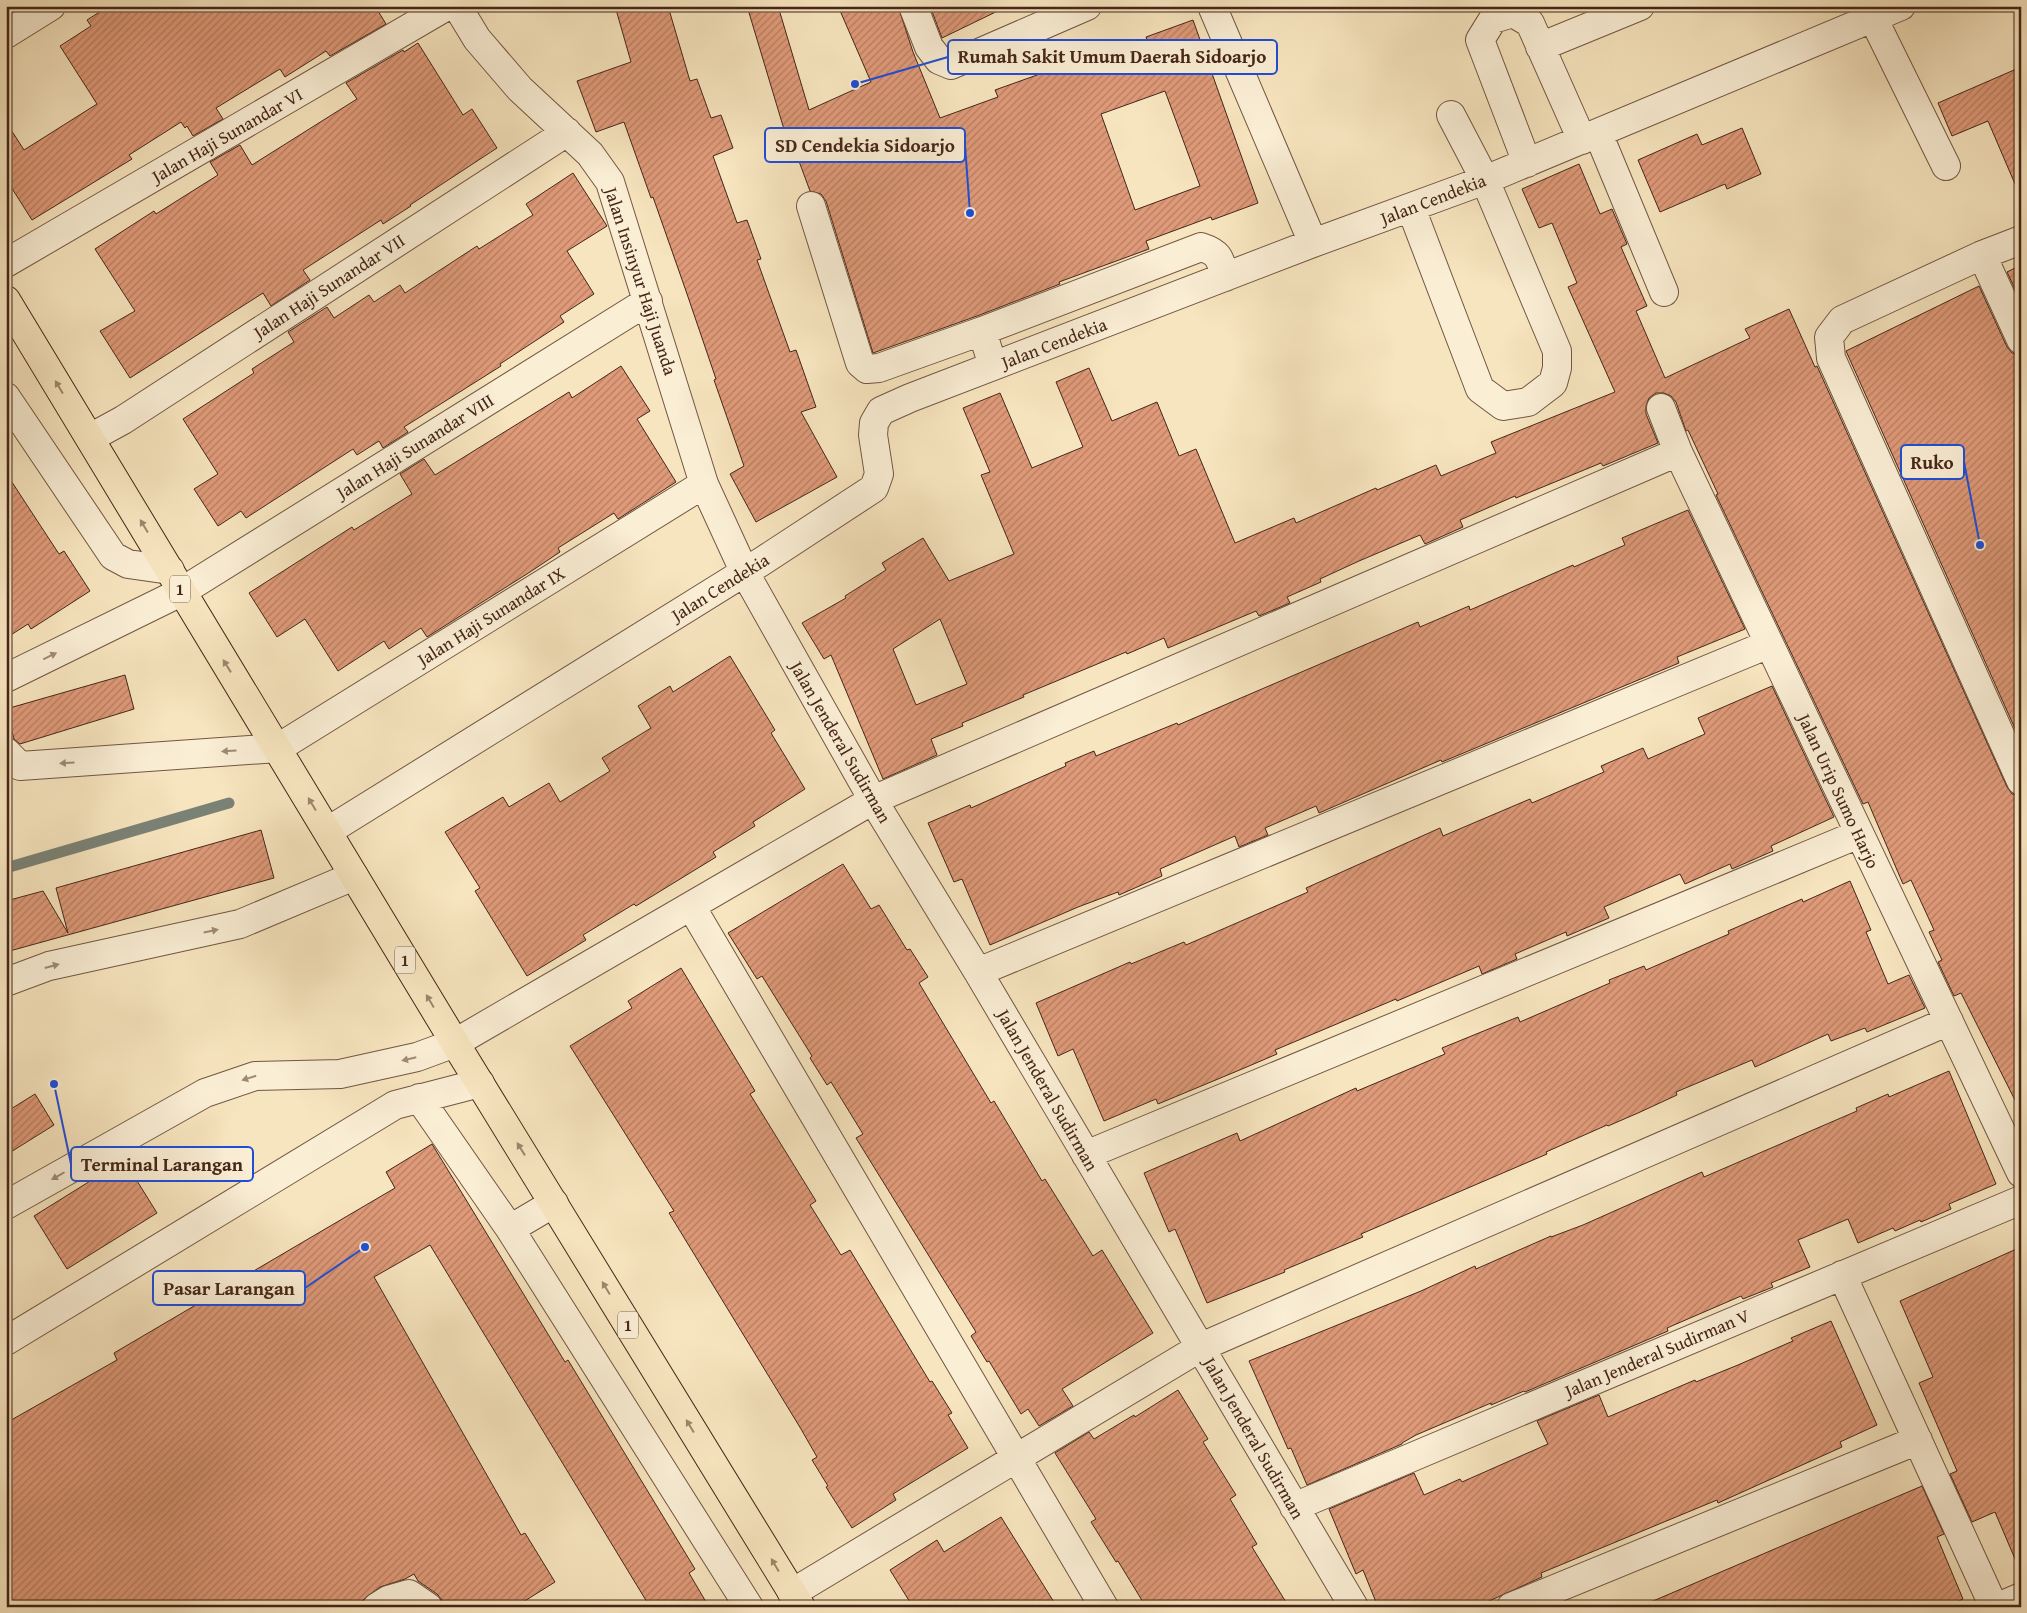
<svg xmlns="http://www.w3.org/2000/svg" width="2027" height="1613" viewBox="0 0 2027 1613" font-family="'Gentium Book Plus',serif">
<defs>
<pattern id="building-hatch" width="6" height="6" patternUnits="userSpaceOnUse" patternTransform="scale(1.25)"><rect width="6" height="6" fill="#df9a79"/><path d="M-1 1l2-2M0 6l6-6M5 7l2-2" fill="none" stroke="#b77d62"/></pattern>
</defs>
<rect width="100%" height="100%" fill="#f7e5bf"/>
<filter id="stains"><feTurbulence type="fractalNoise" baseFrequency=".004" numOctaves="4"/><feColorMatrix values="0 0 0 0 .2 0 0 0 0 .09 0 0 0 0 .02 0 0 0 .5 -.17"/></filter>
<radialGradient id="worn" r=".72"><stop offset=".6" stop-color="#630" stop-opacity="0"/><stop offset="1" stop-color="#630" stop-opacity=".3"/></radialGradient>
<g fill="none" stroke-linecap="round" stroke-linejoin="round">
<path stroke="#7a8276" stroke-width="11" d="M 6,868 L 229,803"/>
</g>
<path fill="url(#building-hatch)" stroke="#452619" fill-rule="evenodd" d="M 109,6 L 375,6 L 386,24 L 330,56 L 326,51 L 285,77 L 280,69 L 216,108 L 223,119 L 193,136 L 187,126 L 185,128 L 181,122 L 129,155 L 132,159 L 32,220 L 6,179 L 6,122 L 24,150 L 97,104 L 60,46 L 91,26 L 87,20 Z
M 615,6 L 668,6 L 690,81 L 697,79 L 711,118 L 721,115 L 733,148 L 713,156 L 737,223 L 747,220 L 761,259 L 757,260 L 790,352 L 796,350 L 816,407 L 801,412 L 837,477 L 756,522 L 730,474 L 744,466 L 714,380 L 716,379 L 686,291 L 653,197 L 651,198 L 624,122 L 596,132 L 577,81 L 631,62 Z
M 747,6 L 778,6 L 809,110 L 871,82 L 838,6 L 898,6 L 913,52 L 940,118 L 998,97 L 995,90 L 1082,59 L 1083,62 L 1147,40 L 1146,37 L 1193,20 L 1258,203 L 1212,220 L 1211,217 L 1146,241 L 1149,249 L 1059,282 L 1060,284 L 977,316 L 873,353 L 826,201 L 821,194 L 810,191 L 793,145 L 789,146 ZM 1165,91 L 1200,186 L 1135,210 L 1101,114 Z
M 930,6 L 1008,6 L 942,38 Z
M 418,43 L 463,115 L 472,109 L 497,148 L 410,205 L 411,206 L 383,224 L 381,220 L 303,270 L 310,280 L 271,306 L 263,293 L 130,378 L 100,331 L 135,311 L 95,249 L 154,211 L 156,214 L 218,175 L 210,162 L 240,145 L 252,165 L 357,99 L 346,83 L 403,50 L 404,52 Z
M 2021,67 L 2021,198 L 1988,121 L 1952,136 L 1938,103 Z
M 1742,128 L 1761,174 L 1727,189 L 1725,184 L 1660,212 L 1638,160 L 1697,134 L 1702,145 Z
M 1579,164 L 1600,214 L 1612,209 L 1627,244 L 1621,247 L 1647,306 L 1636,311 L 1665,378 L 1750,338 L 1745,329 L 1789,309 L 1815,367 L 1817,366 L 2007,787 L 2012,794 L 2021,796 L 2021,1112 L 1961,993 L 1954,996 L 1938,962 L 1942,960 L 1929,932 L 1934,930 L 1911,880 L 1903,884 L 1868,802 L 1863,804 L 1716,495 L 1718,494 L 1688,430 L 1686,431 L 1676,402 L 1671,396 L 1664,393 L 1656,393 L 1649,398 L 1646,406 L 1646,414 L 1658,443 L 1603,466 L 1601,463 L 1516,498 L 1515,496 L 1460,520 L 1463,527 L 1425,544 L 1420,535 L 1359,561 L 1320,579 L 1321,582 L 1287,597 L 1290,603 L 1259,616 L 1256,611 L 1168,648 L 1164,638 L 1127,654 L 1126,652 L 1023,695 L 1024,697 L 962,723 L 963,726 L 931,739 L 937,755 L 883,779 L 831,655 L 824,659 L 802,623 L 846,598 L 845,596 L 886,570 L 882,563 L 923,538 L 949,581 L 1014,554 L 981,475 L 990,472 L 963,408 L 1000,393 L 1032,468 L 1083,447 L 1056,382 L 1089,368 L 1112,421 L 1157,402 L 1179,456 L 1196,449 L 1235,543 L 1294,518 L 1296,523 L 1376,488 L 1377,490 L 1436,465 L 1441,476 L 1496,453 L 1491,442 L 1615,392 L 1568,287 L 1577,283 L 1552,223 L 1539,228 L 1522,189 ZM 940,619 L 967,684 L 916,705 L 893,649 Z
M 573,173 L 607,226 L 567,251 L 594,294 L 560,316 L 564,322 L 500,364 L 501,366 L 404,427 L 408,432 L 383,448 L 379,441 L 357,455 L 353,449 L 246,518 L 241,511 L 218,526 L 194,489 L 218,474 L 183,419 L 254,373 L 252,369 L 294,342 L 288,332 L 327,307 L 334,318 L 369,295 L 374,302 L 400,285 L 405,293 L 477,246 L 479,249 L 533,215 L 526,204 Z
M 2021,265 L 2021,302 L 2007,272 Z
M 1979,286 L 2007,347 L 2012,353 L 2021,355 L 2021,742 L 1846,351 Z
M 621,366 L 650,411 L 637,419 L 676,482 L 618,519 L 614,513 L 558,548 L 560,552 L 530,572 L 427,637 L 421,628 L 389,649 L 384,641 L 338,671 L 305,619 L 277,637 L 249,593 L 352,527 L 354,530 L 412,494 L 400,474 L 424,459 L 435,475 L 569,392 L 572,398 Z
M 6,473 L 59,554 L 64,551 L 90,591 L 31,629 L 28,624 L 6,638 Z
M 1688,510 L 1745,629 L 1677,657 L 1679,663 L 1442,762 L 1441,760 L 1319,813 L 1316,806 L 1265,828 L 1268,835 L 1239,847 L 1235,836 L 1160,869 L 1162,876 L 1119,895 L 1118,892 L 1078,907 L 990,945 L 962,879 L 954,882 L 928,823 L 970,805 L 971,808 L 1066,766 L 1065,763 L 1094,751 L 1096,756 L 1177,723 L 1178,725 L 1418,622 L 1420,627 L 1469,606 L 1470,610 L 1573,565 L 1574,567 L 1625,545 L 1622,538 Z
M 730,656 L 775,730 L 771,733 L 805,789 L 753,822 L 755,826 L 713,852 L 716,857 L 636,906 L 634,904 L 583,935 L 586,940 L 527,976 L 475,891 L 480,888 L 445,832 L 503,797 L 509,807 L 549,783 L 560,802 L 610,771 L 602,758 L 651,728 L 638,706 L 670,686 L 673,692 Z
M 125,675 L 134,709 L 20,744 L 14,739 L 6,709 Z
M 1772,686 L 1834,817 L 1771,846 L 1773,851 L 1732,869 L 1730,864 L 1685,884 L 1680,874 L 1604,907 L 1609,918 L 1567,936 L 1566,932 L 1515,954 L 1517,959 L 1482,974 L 1479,966 L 1397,1001 L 1396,999 L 1275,1050 L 1277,1054 L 1242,1069 L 1158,1104 L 1156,1099 L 1104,1121 L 1073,1049 L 1058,1056 L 1036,1003 L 1130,962 L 1131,964 L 1184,942 L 1186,945 L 1308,892 L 1306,888 L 1440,828 L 1443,836 L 1530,799 L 1532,803 L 1604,772 L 1601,766 L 1643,748 L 1648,759 L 1705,734 L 1698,718 Z
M 261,830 L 274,878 L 6,952 L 6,901 L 43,891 L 68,933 L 56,888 Z
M 843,864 L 871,909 L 879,905 L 907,950 L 910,949 L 928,977 L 919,983 L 991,1103 L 994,1101 L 1042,1181 L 1045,1179 L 1093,1256 L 1102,1250 L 1153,1333 L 1062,1389 L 1073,1406 L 1039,1426 L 1028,1409 L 1021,1414 L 989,1361 L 987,1362 L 971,1336 L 976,1332 L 856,1138 L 863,1134 L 831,1082 L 827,1085 L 810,1058 L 812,1056 L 762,976 L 757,979 L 728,933 Z
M 1850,881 L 1871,930 L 1866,932 L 1888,984 L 1909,975 L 1925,1008 L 1867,1032 L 1865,1028 L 1831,1041 L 1828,1034 L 1755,1067 L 1752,1060 L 1676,1092 L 1677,1095 L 1638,1113 L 1608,1126 L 1607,1125 L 1546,1152 L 1547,1154 L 1361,1234 L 1363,1237 L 1284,1270 L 1285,1272 L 1207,1303 L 1175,1229 L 1169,1232 L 1144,1173 L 1237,1133 L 1240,1141 L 1356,1088 L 1357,1091 L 1445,1054 L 1442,1048 L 1518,1017 L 1520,1022 L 1610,983 L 1609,980 L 1644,966 L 1646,970 L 1729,934 L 1728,931 L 1802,899 L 1803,902 Z
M 681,968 L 755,1091 L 750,1094 L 816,1201 L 810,1205 L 841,1255 L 850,1250 L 930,1382 L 932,1381 L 952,1413 L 948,1415 L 968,1448 L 893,1494 L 896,1500 L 852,1528 L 826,1487 L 828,1486 L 812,1460 L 817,1457 L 801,1429 L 669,1213 L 674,1211 L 570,1046 L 632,1008 L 628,1001 Z
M 1949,1071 L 1996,1184 L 1949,1204 L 1951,1209 L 1921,1222 L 1920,1220 L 1895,1231 L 1893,1228 L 1858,1243 L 1848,1219 L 1798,1240 L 1810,1267 L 1771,1283 L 1773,1287 L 1743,1299 L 1741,1296 L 1667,1328 L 1668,1331 L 1525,1392 L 1524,1391 L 1491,1405 L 1491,1403 L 1416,1435 L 1402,1443 L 1402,1444 L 1307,1485 L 1291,1448 L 1288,1449 L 1249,1361 L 1421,1291 L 1475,1266 L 1476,1269 L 1551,1236 L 1551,1237 L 1583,1225 L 1702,1172 L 1704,1177 L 1857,1111 L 1856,1108 L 1888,1094 L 1889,1097 Z
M 35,1094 L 54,1125 L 6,1155 L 6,1112 Z
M 432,1144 L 565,1362 L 568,1360 L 695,1569 L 689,1573 L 709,1607 L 650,1607 L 430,1245 L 374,1277 L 521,1535 L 525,1533 L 555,1582 L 515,1607 L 443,1607 L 442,1600 L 437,1594 L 418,1581 L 414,1574 L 405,1579 L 380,1587 L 354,1607 L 6,1607 L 6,1423 L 117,1360 L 114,1353 L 395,1188 L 386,1172 Z
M 124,1160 L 157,1213 L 67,1269 L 34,1216 Z
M 2021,1247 L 2021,1573 L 1995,1512 L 1972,1522 L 1950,1474 L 1957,1471 L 1919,1383 L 1933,1377 L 1900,1301 Z
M 1831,1321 L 1877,1425 L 1840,1442 L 1842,1447 L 1718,1503 L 1717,1500 L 1541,1573 L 1542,1577 L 1476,1607 L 1378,1607 L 1363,1570 L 1356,1574 L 1329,1509 L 1414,1473 L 1424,1495 L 1460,1479 L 1462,1482 L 1548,1444 L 1537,1421 L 1599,1395 L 1608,1417 L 1695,1380 L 1696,1382 L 1738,1365 L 1793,1341 L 1791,1338 Z
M 1178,1390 L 1208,1439 L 1203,1442 L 1236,1495 L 1230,1499 L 1257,1544 L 1252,1547 L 1289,1607 L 1146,1607 L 1118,1561 L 1116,1562 L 1091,1522 L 1096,1519 L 1055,1453 L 1089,1432 L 1094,1439 L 1134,1415 L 1135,1417 Z
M 1922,1486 L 1944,1534 L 1937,1537 L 1963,1599 L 1946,1607 L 1639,1607 Z
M 1001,1517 L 1057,1607 L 913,1607 L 890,1570 L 937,1540 L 944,1552 Z"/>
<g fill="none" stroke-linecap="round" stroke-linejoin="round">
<g stroke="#725642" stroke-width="30">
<path id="minor" d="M 457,6 L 477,39 L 520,89 L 590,154 L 610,182 L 704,484 L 744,571 L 873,800 L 978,972 L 1354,1607
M 913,6 L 929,47 L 939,60 L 951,65 L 1087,6
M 1212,6 L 1313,243
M 1873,18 L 1946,166
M 6,34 L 51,6
M 1540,47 L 1640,6
M 1598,133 L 1664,292
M 1527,163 L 1480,40 L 1493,19 L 1513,13 L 1530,23 L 1582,140
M 811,206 L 860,363 L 867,369 L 879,368 L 982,331 L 993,366
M 1411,208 L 1480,389 L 1503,406 L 1528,402 L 1553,383 L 1557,368 L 1557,351 L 1485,180 L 1451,115
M 2021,240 L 1982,255 L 1842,320 L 1829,337 L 1831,358 L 2021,781
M 1982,255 L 2021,340
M 6,263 L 447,6
M 982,331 L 1201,247 C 1220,253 1220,259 1225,277
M 6,397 L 113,556 L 128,564 L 170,570
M 1661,408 L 1678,452 L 2021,1173
M 90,438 L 123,420 L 567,132
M 6,678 L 181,592 L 648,301
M 6,752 L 20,766 L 278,748 L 704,484
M 328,831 L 761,562 L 874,488 L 879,474 L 873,435 L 874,423 L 881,411 L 910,398 L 1313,243 L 1485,180 L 1901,6
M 691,906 L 1104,1607
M 978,972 L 1769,644
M 6,982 L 49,966 L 240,924 L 354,876
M 419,1098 L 510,1229 L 554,1203
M 1086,1155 L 1859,834
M 6,1205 L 205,1093 L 255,1076 L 340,1074 L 417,1057 L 455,1043 L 873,800 L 1678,452
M 510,1229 L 749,1607
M 1842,1275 L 1994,1607
M 6,1341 L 395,1105 L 480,1083
M 1294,1507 L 2021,1200
M 792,1593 L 1201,1347 L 1949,1021
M 377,1607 L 388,1600 L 409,1594 L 428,1607
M 1511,1607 L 1918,1440
M 1998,1607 L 2021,1597"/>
</g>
<g stroke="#452619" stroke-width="30">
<path id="highway" d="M 6,300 L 455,1043 L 801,1607"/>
</g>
<use href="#minor" stroke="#faeed5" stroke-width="28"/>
<use href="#highway" stroke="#f7e5bf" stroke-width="28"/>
</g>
<defs><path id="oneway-solid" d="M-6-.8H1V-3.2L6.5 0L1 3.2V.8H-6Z" transform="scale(1.25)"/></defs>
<g fill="#9e866c">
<use href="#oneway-solid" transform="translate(59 387) rotate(-121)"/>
<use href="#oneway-solid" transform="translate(144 526) rotate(-121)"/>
<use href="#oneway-solid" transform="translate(227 666) rotate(-122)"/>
<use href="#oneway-solid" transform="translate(312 804) rotate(-121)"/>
<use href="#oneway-solid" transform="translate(430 1001) rotate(-121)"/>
<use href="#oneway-solid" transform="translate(521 1149) rotate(-122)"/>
<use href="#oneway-solid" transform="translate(606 1288) rotate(-121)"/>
<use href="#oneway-solid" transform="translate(690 1426) rotate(-121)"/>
<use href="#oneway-solid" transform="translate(775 1565) rotate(-121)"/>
</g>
<g fill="#a08a77">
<use href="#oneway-solid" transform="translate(50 656) rotate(-26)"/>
<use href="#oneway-solid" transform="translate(229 751) rotate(176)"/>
<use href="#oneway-solid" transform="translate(67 763) rotate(176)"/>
<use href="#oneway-solid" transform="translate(211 931) rotate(-12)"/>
<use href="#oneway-solid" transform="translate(52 966) rotate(-15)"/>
<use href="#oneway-solid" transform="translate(409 1059) rotate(167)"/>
<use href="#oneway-solid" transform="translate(249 1078) rotate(163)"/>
<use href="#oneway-solid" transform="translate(58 1176) rotate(150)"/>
</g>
<g text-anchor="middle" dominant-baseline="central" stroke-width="5" stroke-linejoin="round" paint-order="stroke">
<g fill="#faeed5" stroke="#7b6251" stroke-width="1">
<rect x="170" y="575.5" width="20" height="27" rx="4"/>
<rect x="395" y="946.5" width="20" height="27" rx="4"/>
<rect x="618" y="1311.5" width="20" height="27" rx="4"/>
</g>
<g font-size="16" font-weight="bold" fill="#452619">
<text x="180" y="589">1</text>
<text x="405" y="960">1</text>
<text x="628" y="1325">1</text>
</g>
<g font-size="18" fill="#452619" stroke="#faeed5">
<text transform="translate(227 135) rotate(-30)">Jalan Haji Sunandar VI</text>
<text transform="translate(1433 199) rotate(-21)">Jalan Cendekia</text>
<text transform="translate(641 281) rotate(72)">Jalan Insinyur Haji Juanda</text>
<text transform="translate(329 286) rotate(-33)">Jalan Haji Sunandar VII</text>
<text transform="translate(1054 343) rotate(-21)">Jalan Cendekia</text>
<text transform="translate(415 446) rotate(-32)">Jalan Haji Sunandar VIII</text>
<text transform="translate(720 587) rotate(-32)">Jalan Cendekia</text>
<text transform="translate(491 616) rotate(-32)">Jalan Haji Sunandar IX</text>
<text transform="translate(841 742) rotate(60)">Jalan Jenderal Sudirman</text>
<text transform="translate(1839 791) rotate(65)">Jalan Urip Sumo Harjo</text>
<text transform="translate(1048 1090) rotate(60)">Jalan Jenderal Sudirman</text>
<text transform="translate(1657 1353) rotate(-23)">Jalan Jenderal Sudirman V</text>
<text transform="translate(1254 1438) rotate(60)">Jalan Jenderal Sudirman</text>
</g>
</g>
<path fill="none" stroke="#1d4ed8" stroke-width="2" d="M855 84L948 57M970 213L965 145M1980 545L1964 462M54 1084L71 1164M365 1247L305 1288"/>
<g fill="#1d4ed8" stroke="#faeed5" stroke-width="2">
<circle cx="855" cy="84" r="5"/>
<circle cx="970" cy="213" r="5"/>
<circle cx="1980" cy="545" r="5"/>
<circle cx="54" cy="1084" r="5"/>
<circle cx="365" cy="1247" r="5"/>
</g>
<g fill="#faeed5" stroke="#1d4ed8" stroke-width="2">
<rect x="948" y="40" width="329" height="34" rx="5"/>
<rect x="765" y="128" width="200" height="34" rx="5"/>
<rect x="1901" y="445" width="63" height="34" rx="5"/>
<rect x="71" y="1147" width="182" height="34" rx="5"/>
<rect x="153" y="1271" width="152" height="34" rx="5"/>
</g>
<g font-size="19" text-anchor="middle" font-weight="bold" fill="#452619">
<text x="1112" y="63">Rumah Sakit Umum Daerah Sidoarjo</text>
<text x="865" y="152">SD Cendekia Sidoarjo</text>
<text x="1932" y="469">Ruko</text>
<text x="162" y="1171">Terminal Larangan</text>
<text x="229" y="1295">Pasar Larangan</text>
</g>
<rect width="2027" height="1613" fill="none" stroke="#f7e5bf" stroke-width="25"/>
<rect x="8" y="8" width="2012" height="1598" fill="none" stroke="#452619" stroke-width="2.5"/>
<rect x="12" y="12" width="2002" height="1588" fill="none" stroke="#452619"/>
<rect width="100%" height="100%" filter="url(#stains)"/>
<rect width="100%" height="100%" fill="url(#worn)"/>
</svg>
